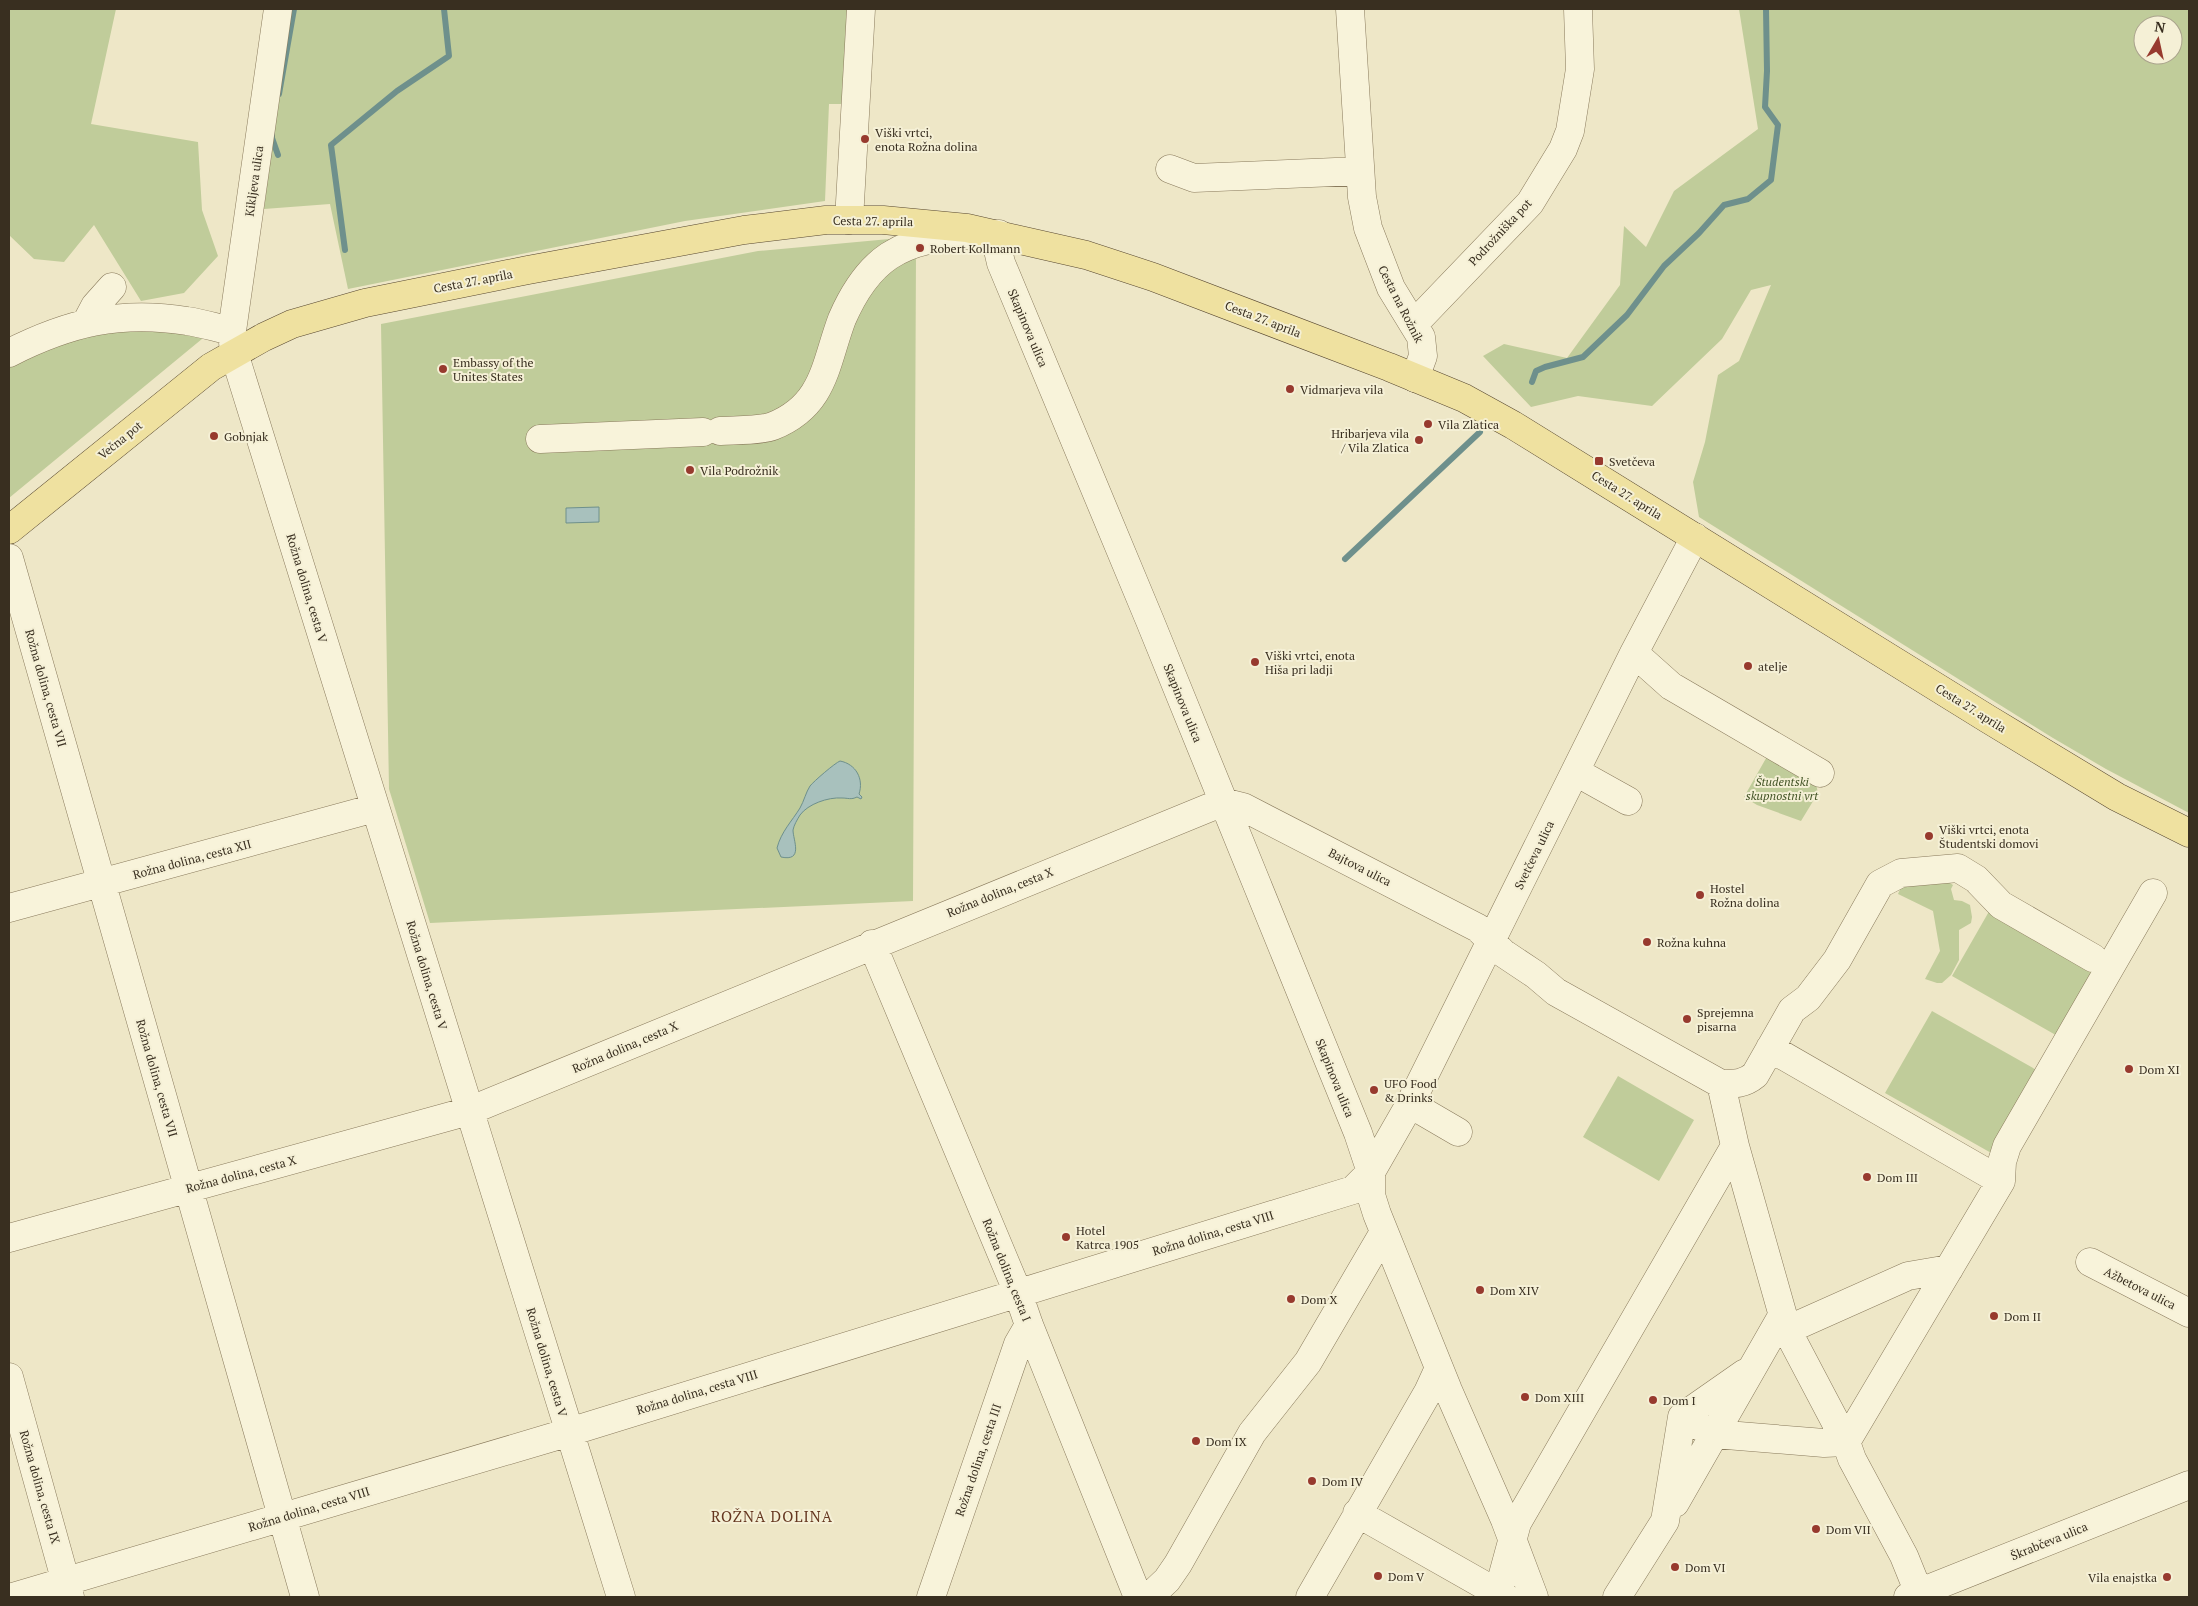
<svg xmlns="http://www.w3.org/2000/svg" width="2198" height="1606" viewBox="0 0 2198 1606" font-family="'PT Serif',serif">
<rect width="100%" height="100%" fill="#eee7c7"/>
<path fill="#c0cc9a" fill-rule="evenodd" d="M 9,9 L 116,9 L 91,124 L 198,142 L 202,210 L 218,256 L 184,293 L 141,301 L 94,225 L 64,262 L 34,259 L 9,235 Z
M 289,9 L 851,9 L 845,104 L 829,104 L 825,201 L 685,221 L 348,289 L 330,204 L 264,209 Z
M 1739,9 L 2189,9 L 2189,813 L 2106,769 L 2053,738 L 1699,517 L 1693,482 L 1705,442 L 1718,375 L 1739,361 L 1771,285 L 1751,290 L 1722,339 L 1652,406 L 1578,396 L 1531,407 L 1483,356 L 1504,344 L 1567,358 L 1620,285 L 1624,226 L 1646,247 L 1674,191 L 1758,129 ZM 2143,25 L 2173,25 L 2173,55 L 2143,55 Z
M 911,237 L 916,253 L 913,901 L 430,923 L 389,789 L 381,324 L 758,251 Z
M 105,328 L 208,334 L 9,498 L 9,361 Z
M 1769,753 L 1815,779 L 1818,793 L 1801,821 L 1757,805 L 1744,797 Z
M 1941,878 L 1953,885 L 1951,889 L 1954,900 L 1962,901 L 1970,905 L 1972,917 L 1971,923 L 1959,930 L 1959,960 L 1951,975 L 1942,983 L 1937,983 L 1925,979 L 1940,951 L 1933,911 L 1898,894 L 1902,885 Z
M 1991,908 L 2100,970 L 2061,1038 L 1952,976 Z
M 1932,1011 L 2040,1072 L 1993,1154 L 1885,1093 Z
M 1618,1076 L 1694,1120 L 1659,1181 L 1583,1137 Z"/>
<path fill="#a8c1bd" stroke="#6e908c" d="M 599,507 L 599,522 L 566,523 L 566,508 Z
M 840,761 C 856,764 864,779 859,794 L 862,797 L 861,799 L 857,797 C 851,800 848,798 842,798 C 828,797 808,804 800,815 C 797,820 794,825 793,830 C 793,840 804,862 781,857 L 777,848 C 781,832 792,821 800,808 C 804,801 806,792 810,786 C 814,781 835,763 840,761 Z"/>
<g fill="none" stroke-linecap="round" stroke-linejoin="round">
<path stroke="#6e908c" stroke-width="6" d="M 279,94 L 294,9
M 272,133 L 272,138 L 278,155
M 345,250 L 331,145 L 397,91 L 449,56 L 444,9
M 1532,382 L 1536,371 L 1545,367 L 1583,357 L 1627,315 L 1664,266 L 1699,233 L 1724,205 L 1748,199 L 1771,180 L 1778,125 L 1765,107 L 1767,71 L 1766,9
M 1345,559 L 1480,432"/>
<g stroke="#897a5c" stroke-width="29">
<path id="minor" d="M 278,9 L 232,331 L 234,353 L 621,1597
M 1350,9 L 1362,197 L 1368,228 L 1391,288 L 1421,337 L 1423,356 L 1415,378
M 1170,169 L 1194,178 L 1359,171
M 849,220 L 861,9
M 86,323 L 95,306 L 112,287
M 1414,324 L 1530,203 L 1563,149 L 1570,131 L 1580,69 L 1578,9
M 9,353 C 68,323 120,310 187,321 C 202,323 217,328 232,331
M 720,431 C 735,430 760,431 773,426 C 825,405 825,364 842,319 C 852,296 868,270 889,256 C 921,235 962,235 999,234 L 998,250 L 1001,263 L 1150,621 L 1358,1133 L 1371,1172 L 1371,1195 L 1377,1214 L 1448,1390 L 1505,1520 L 1534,1597
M 540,439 L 703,432
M 9,558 L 305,1597
M 1634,653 L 1671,686 L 1820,773
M 1576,772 L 1628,801
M 9,908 L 375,808
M 872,944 L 1018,1293 L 1029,1325 L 1138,1597
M 1770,1048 L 2001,1181 L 2002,1162 L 2007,1146 L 2153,893
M 1410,1104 L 1458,1132
M 9,1238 L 469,1111 L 1223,802 L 1243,807 L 1478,928 L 1503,953 L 1536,975 L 1556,992 L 1721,1084 C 1735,1084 1744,1084 1755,1075 L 1792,1010 L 1808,998 L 1837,960 L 1880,884 L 1901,873 L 1958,868 L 1976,879 L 2001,905 L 2093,958
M 2090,1262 L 2189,1313
M 1787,1330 L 1908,1276 L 1949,1269
M 9,1377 L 70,1597
M 1682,1417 L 1745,1373
M 1675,1503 L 1782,1316
M 1357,1513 L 1505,1597
M 1498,1593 L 1517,1523 L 1735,1146 L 1721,1084
M 1919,1593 L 1904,1556 L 1852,1459 L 1846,1442 L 2001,1181
M 13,1597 L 553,1437 L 1353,1190 L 1371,1172 L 1410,1104 L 1634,653 L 1695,537
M 931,1597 L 1018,1344 L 1029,1325
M 1149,1597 L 1167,1580 L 1178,1564 L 1252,1433 L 1308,1362 L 1384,1232
M 1310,1597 L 1428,1392 L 1439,1368
M 1617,1597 L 1665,1521 L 1682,1417 L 1714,1434 L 1824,1443 L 1846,1442 L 1787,1330 L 1735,1146
M 1908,1597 L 2189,1485"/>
</g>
<g stroke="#574730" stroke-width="29">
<path id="major" d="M 9,530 L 211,367 L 264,337 L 292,324 L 365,303 L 528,270 L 744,230 L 826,220 L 883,220 L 967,228 L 1086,255 L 1153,277 L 1389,367 L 1464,398 L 1513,425 L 1988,719 L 2117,797 L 2189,833"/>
</g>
<use href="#minor" stroke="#f8f3da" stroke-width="28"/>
<use href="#major" stroke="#efe1a0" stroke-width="28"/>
</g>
<g fill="#973a2e" stroke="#f5f0d6" stroke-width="2">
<circle cx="865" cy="139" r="5"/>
<circle cx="920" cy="248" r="5"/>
<circle cx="443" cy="369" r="5"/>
<circle cx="1290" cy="389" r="5"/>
<circle cx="1428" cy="424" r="5"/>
<circle cx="214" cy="436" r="5"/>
<circle cx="1419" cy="440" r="5"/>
<rect x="1594" y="456" width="10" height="10" rx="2.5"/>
<circle cx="690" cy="470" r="5"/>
<circle cx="1255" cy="662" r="5"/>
<circle cx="1748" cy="666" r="5"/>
<circle cx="1929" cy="836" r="5"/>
<circle cx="1700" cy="895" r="5"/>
<circle cx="1647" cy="942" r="5"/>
<circle cx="1687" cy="1019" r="5"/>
<circle cx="2129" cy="1069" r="5"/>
<circle cx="1374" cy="1090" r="5"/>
<circle cx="1867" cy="1177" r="5"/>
<circle cx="1066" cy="1237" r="5"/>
<circle cx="1480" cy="1290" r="5"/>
<circle cx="1291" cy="1299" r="5"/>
<circle cx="1994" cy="1316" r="5"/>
<circle cx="1525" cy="1397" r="5"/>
<circle cx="1653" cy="1400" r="5"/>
<circle cx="1196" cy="1441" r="5"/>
<circle cx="1312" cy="1481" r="5"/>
<circle cx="1816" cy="1529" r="5"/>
<circle cx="1675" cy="1567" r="5"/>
<circle cx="1378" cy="1576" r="5"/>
<circle cx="2167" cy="1577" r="5"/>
</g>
<g text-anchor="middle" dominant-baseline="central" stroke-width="4" stroke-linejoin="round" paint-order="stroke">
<g font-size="12" fill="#392f20" stroke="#f5f0d6" text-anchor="start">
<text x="875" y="132">Viški vrtci,<tspan x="875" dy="14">enota Rožna dolina</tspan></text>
<text x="930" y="248">Robert Kollmann</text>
<text x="453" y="362">Embassy of the<tspan x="453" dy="14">Unites States</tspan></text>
<text x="1300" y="389">Vidmarjeva vila</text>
<text x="1438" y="424">Vila Zlatica</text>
<text x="1409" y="433" text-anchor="end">Hribarjeva vila<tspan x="1409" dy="14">/ Vila Zlatica</tspan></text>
<text x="224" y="436">Gobnjak</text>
<text x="1609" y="461">Svetčeva</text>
<text x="700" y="470">Vila Podrožnik</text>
<text x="1265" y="655">Viški vrtci, enota<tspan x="1265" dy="14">Hiša pri ladji</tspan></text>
<text x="1758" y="666">atelje</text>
<text x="1939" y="829">Viški vrtci, enota<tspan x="1939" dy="14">Študentski domovi</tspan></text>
<text x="1710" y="888">Hostel<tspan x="1710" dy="14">Rožna dolina</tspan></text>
<text x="1657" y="942">Rožna kuhna</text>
<text x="1697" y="1012">Sprejemna<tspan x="1697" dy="14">pisarna</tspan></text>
<text x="2139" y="1069">Dom XI</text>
<text x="1384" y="1083">UFO Food<tspan x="1384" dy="14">&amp; Drinks</tspan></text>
<text x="1877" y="1177">Dom III</text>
<text x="1076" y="1230">Hotel<tspan x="1076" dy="14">Katrca 1905</tspan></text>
<text x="1490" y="1290">Dom XIV</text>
<text x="1301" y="1299">Dom X</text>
<text x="2004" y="1316">Dom II</text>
<text x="1535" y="1397">Dom XIII</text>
<text x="1663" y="1400">Dom I</text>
<text x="1206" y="1441">Dom IX</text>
<text x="1322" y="1481">Dom IV</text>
<text x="1826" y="1529">Dom VII</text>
<text x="1685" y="1567">Dom VI</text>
<text x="1388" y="1576">Dom V</text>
<text x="2157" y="1577" text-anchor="end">Vila enajstka</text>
</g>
<g font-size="12" fill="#392f20" stroke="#f5f0d6">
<text transform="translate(254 181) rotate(-82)">Kikljeva ulica</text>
<text transform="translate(873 221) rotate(1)">Cesta 27. aprila</text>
<text transform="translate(1500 232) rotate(-47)">Podrožniška pot</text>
<text transform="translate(473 281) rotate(-11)">Cesta 27. aprila</text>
<text transform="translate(1401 304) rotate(63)">Cesta na Rožnik</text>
<text transform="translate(1263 319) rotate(21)">Cesta 27. aprila</text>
<text transform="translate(1028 328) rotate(67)">Skapinova ulica</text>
<text transform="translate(120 440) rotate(-39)">Večna pot</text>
<text transform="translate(1627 495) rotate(32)">Cesta 27. aprila</text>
<text transform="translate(307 588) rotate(73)">Rožna dolina, cesta V</text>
<text transform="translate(46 688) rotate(74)">Rožna dolina, cesta VII</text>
<text transform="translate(1183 703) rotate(68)">Skapinova ulica</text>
<text transform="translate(1971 708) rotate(32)">Cesta 27. aprila</text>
<text transform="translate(1534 855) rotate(-64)">Svetčeva ulica</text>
<text transform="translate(192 859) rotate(-15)">Rožna dolina, cesta XII</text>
<text transform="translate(1360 867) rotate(27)">Bajtova ulica</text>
<text transform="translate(1000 892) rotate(-22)">Rožna dolina, cesta X</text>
<text transform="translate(427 975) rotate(73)">Rožna dolina, cesta V</text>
<text transform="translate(625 1047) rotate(-23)">Rožna dolina, cesta X</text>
<text transform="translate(157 1078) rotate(74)">Rožna dolina, cesta VII</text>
<text transform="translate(1335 1078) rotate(68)">Skapinova ulica</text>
<text transform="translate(241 1174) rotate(-15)">Rožna dolina, cesta X</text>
<text transform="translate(1213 1233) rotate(-17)">Rožna dolina, cesta VIII</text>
<text transform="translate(1007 1270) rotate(68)">Rožna dolina, cesta I</text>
<text transform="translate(2140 1288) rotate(27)">Ažbetova ulica</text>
<text transform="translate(547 1362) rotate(73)">Rožna dolina, cesta V</text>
<text transform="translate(697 1392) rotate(-17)">Rožna dolina, cesta VIII</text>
<text transform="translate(978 1460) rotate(-71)">Rožna dolina, cesta III</text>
<text transform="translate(40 1487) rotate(74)">Rožna dolina, cesta IX</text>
<text transform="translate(309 1509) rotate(-17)">Rožna dolina, cesta VIII</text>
<text transform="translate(2049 1541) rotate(-22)">Škrabčeva ulica</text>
</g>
<g font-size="12" font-style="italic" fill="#445527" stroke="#f5f0d6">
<text x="1782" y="781">Študentski<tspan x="1782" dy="14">skupnostni vrt</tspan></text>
</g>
<g font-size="15" letter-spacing="1" fill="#653720" stroke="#f5f0d6">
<text x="772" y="1516">ROŽNA DOLINA</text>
</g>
</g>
<rect width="2198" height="1606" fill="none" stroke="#392f20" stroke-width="20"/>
<g transform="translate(2158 40) rotate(9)"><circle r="24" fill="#f5f0d6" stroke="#aaa38d"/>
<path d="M0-4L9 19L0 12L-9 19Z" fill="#973a2e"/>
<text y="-8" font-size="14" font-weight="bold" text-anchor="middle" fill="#392f20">N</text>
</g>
</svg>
